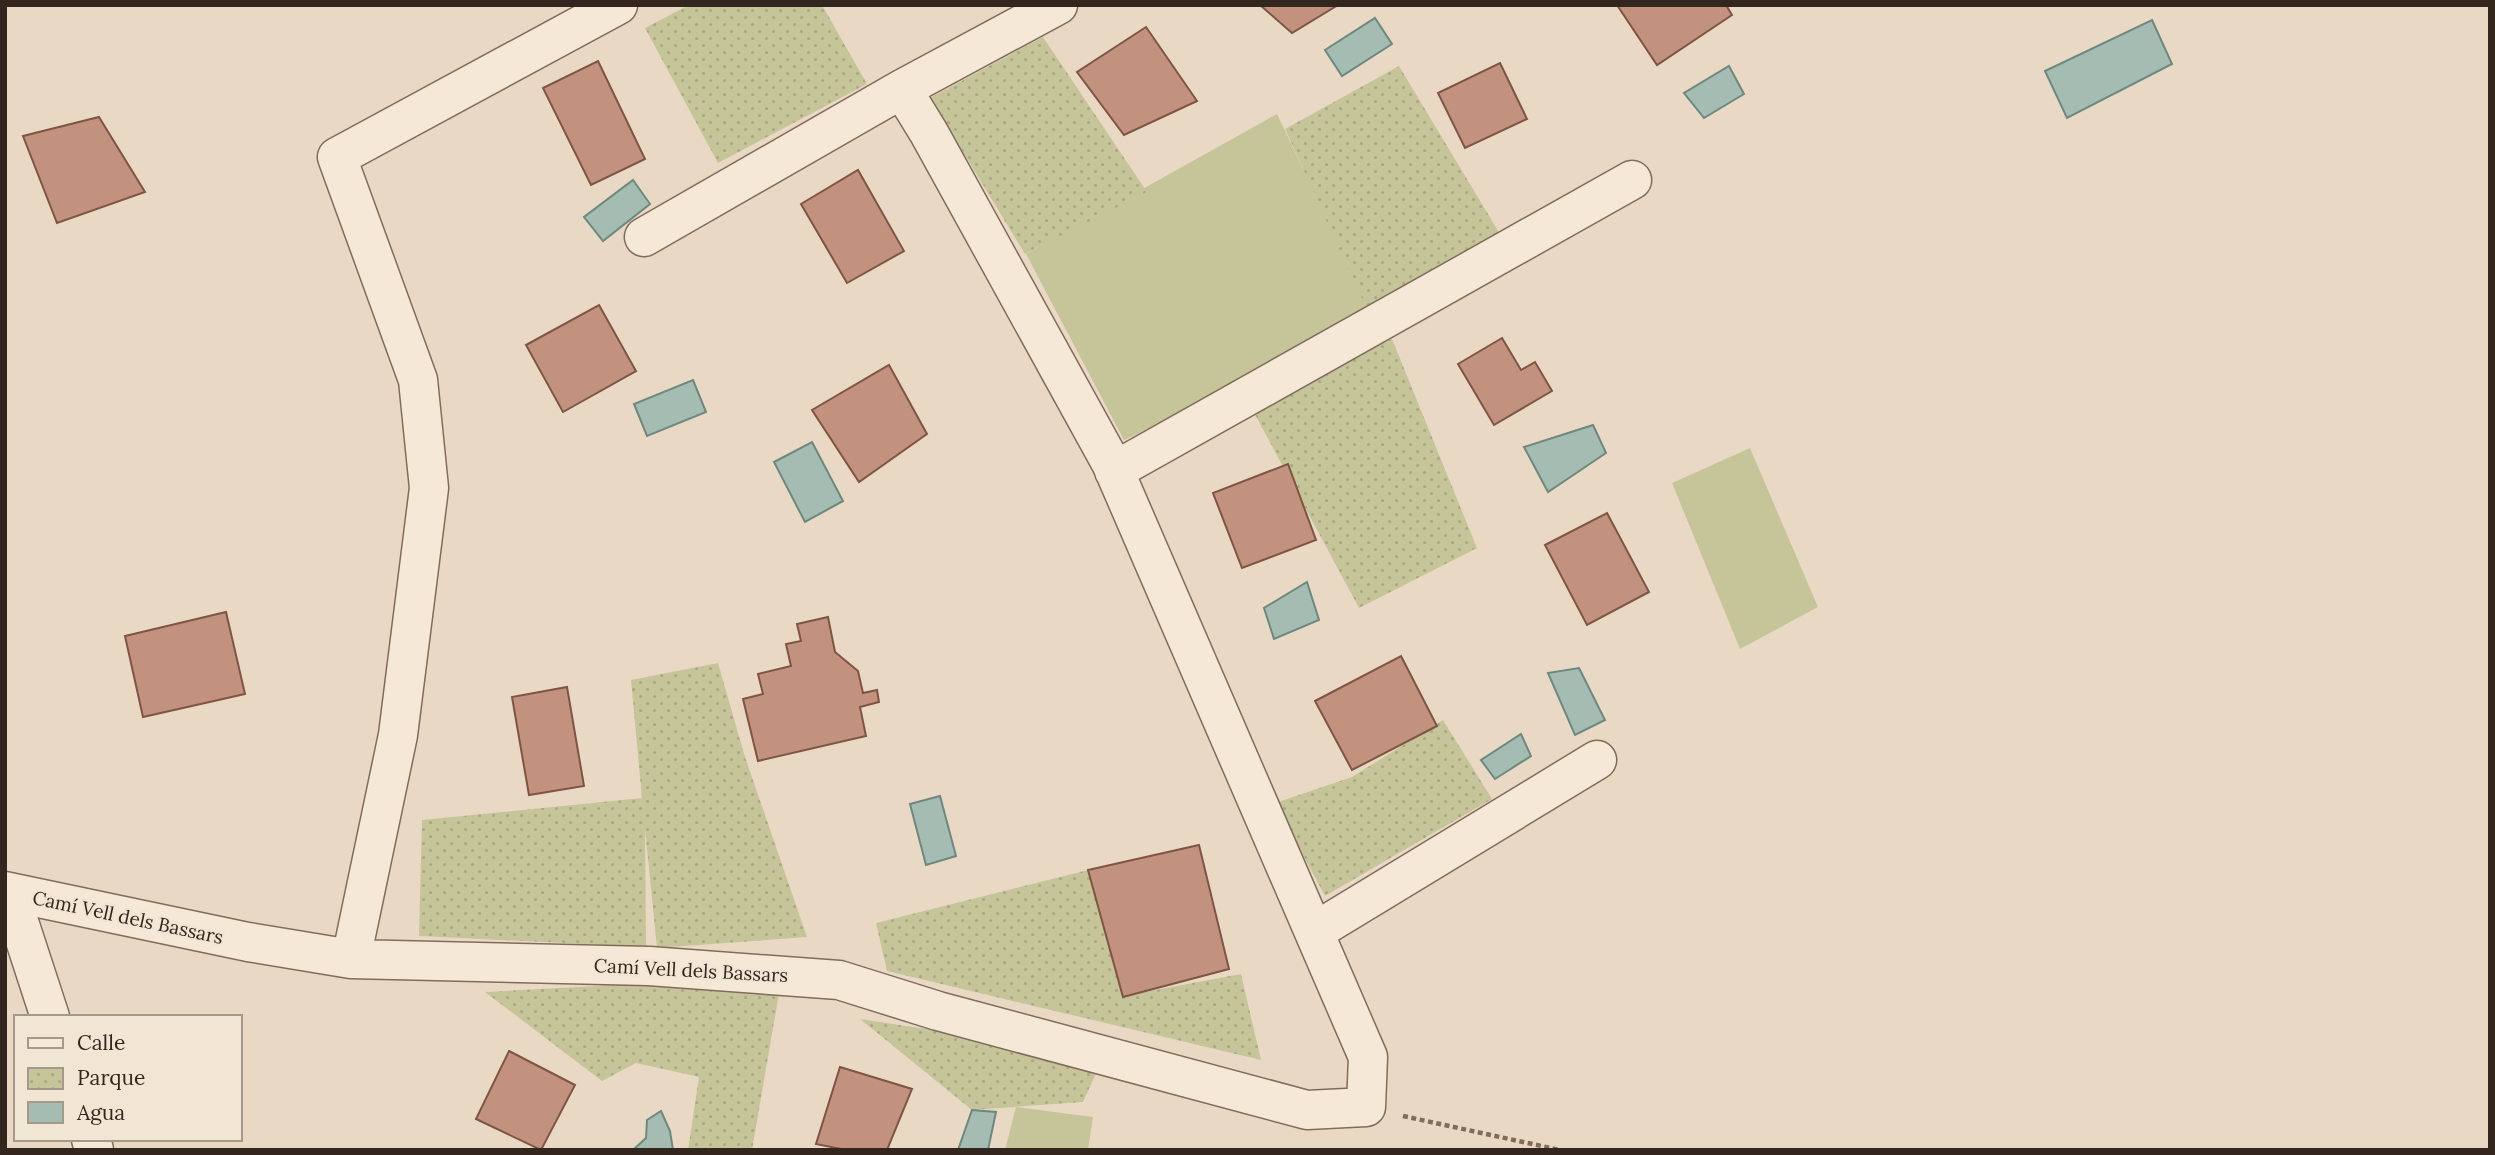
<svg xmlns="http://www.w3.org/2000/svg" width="2495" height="1155" viewBox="0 0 2495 1155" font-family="Lora,serif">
<defs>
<pattern id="park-dots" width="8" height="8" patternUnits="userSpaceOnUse" patternTransform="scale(1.75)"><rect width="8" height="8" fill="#c6c599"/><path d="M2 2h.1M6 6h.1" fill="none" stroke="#aba983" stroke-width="1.8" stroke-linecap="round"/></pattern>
</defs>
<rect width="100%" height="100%" fill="#e9d9c4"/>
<path fill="#c6c599" d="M 1277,114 L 1377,324 L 1124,440 L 1026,254 Z
M 1750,448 L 1818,607 L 1740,649 L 1672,483 Z
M 1016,1107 L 1093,1117 L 1088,1150 L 1005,1150 Z"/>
<path fill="url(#park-dots)" d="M 689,5 L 822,5 L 867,84 L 718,163 L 645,28 Z
M 1043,37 L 1147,192 L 1025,254 L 930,98 Z
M 1399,66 L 1509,249 L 1369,314 L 1285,129 Z
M 1392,339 L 1477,548 L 1359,608 L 1251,407 Z
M 718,663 L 745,757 L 807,937 L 657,948 L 645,829 L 646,947 L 419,936 L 422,820 L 642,798 L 631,680 Z
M 1443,720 L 1492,799 L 1325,896 L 1275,803 L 1352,777 Z
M 1088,870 L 1123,996 L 1241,974 L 1261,1060 L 887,971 L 876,923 Z
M 782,976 L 752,1150 L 688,1150 L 699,1077 L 636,1063 L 602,1081 L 485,992 Z
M 860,1019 L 1104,1056 L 1083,1102 L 972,1110 Z"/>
<path fill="#a5bcb3" stroke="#6d897f" stroke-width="2" d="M 1375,18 L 1392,44 L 1342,76 L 1325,50 Z
M 2152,20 L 2172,64 L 2067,118 L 2045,71 Z
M 1729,66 L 1744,94 L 1704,118 L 1684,93 Z
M 633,180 L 650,204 L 603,241 L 584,217 Z
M 693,380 L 706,412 L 647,436 L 634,404 Z
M 1593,425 L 1606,453 L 1548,492 L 1524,447 Z
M 812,442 L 843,501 L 805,522 L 774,462 Z
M 1307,582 L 1319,620 L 1274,639 L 1264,608 Z
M 1579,668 L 1605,720 L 1575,735 L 1548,673 Z
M 1521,734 L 1531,756 L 1495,779 L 1481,760 Z
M 940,796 L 956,856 L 926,865 L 910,804 Z
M 972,1110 L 996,1112 L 988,1150 L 958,1150 Z
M 661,1111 L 670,1131 L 673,1150 L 633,1150 L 646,1138 L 647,1120 Z"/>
<path fill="#c3927e" stroke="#7e5545" stroke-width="2" d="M 1260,5 L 1338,5 L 1292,33 Z
M 1617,5 L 1726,5 L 1732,15 L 1657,65 Z
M 1146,27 L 1197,101 L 1124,135 L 1077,72 Z
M 598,61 L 645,159 L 591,185 L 543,88 Z
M 1500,63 L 1527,119 L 1465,148 L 1438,93 Z
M 99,117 L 145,192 L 57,223 L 23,136 Z
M 858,170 L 904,251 L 847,283 L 801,204 Z
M 599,305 L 636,371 L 563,412 L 526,345 Z
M 1502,338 L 1521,370 L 1535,362 L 1552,391 L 1494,425 L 1458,364 Z
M 889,365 L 927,434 L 859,482 L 812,410 Z
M 1288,464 L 1316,540 L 1242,568 L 1213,493 Z
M 1607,513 L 1649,592 L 1587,625 L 1545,545 Z
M 226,612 L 245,694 L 143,717 L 125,636 Z
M 828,617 L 835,652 L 858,671 L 863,693 L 877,690 L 879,702 L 860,707 L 866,736 L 758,761 L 743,699 L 763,694 L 758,674 L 791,666 L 786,644 L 801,641 L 797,624 Z
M 1401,656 L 1437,726 L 1352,770 L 1315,701 Z
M 567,687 L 584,786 L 529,795 L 512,697 Z
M 1199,845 L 1229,969 L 1123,997 L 1088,870 Z
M 509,1051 L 575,1085 L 541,1150 L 476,1119 Z
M 840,1067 L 912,1089 L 887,1150 L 846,1150 L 816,1144 Z"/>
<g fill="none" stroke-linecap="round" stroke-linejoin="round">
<g stroke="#816c5c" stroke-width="41">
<path id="minor" d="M 644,237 L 902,89 L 1058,5
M 1114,471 L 1632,180
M 5,891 L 248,942 L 351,959 L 649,966 L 839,980 L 938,1011 L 1307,1110 L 1366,1107 L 1368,1057 L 1111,463 L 929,133 L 902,89
M 5,897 L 20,925 L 50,1017
M 1314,932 L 1597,760
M 351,959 L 398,735 L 429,488 L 418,380 L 337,157 L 618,5
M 91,1139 L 94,1150"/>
</g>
<path stroke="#816c5c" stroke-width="4.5" stroke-dasharray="5 3.5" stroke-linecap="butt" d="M 1403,1116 L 1560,1150"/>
<use href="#minor" stroke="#f5e8d6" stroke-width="38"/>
</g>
<g text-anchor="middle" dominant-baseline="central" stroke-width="5" stroke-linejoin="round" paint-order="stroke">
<g font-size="19" fill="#33261f" stroke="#f1e5d3">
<text transform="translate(128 917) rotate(12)">Camí Vell dels Bassars</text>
<text transform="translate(691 970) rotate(3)">Camí Vell dels Bassars</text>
</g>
</g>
<rect width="2495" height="1155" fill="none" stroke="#33261f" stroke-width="14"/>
<rect x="14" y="1015" width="228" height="126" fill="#f1e5d3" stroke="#a5998b" stroke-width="2"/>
<rect x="28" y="1038" width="35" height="10" fill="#f5e8d6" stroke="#a5998b" stroke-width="2"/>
<text x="77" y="1050" font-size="21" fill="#33261f">Calle</text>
<rect x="28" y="1068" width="35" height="21" fill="url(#park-dots)" stroke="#a5998b" stroke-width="2"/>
<text x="77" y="1085" font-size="21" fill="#33261f">Parque</text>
<rect x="28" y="1102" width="35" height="21" fill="#a5bcb3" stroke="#a5998b" stroke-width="2"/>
<text x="77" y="1120" font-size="21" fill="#33261f">Agua</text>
</svg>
